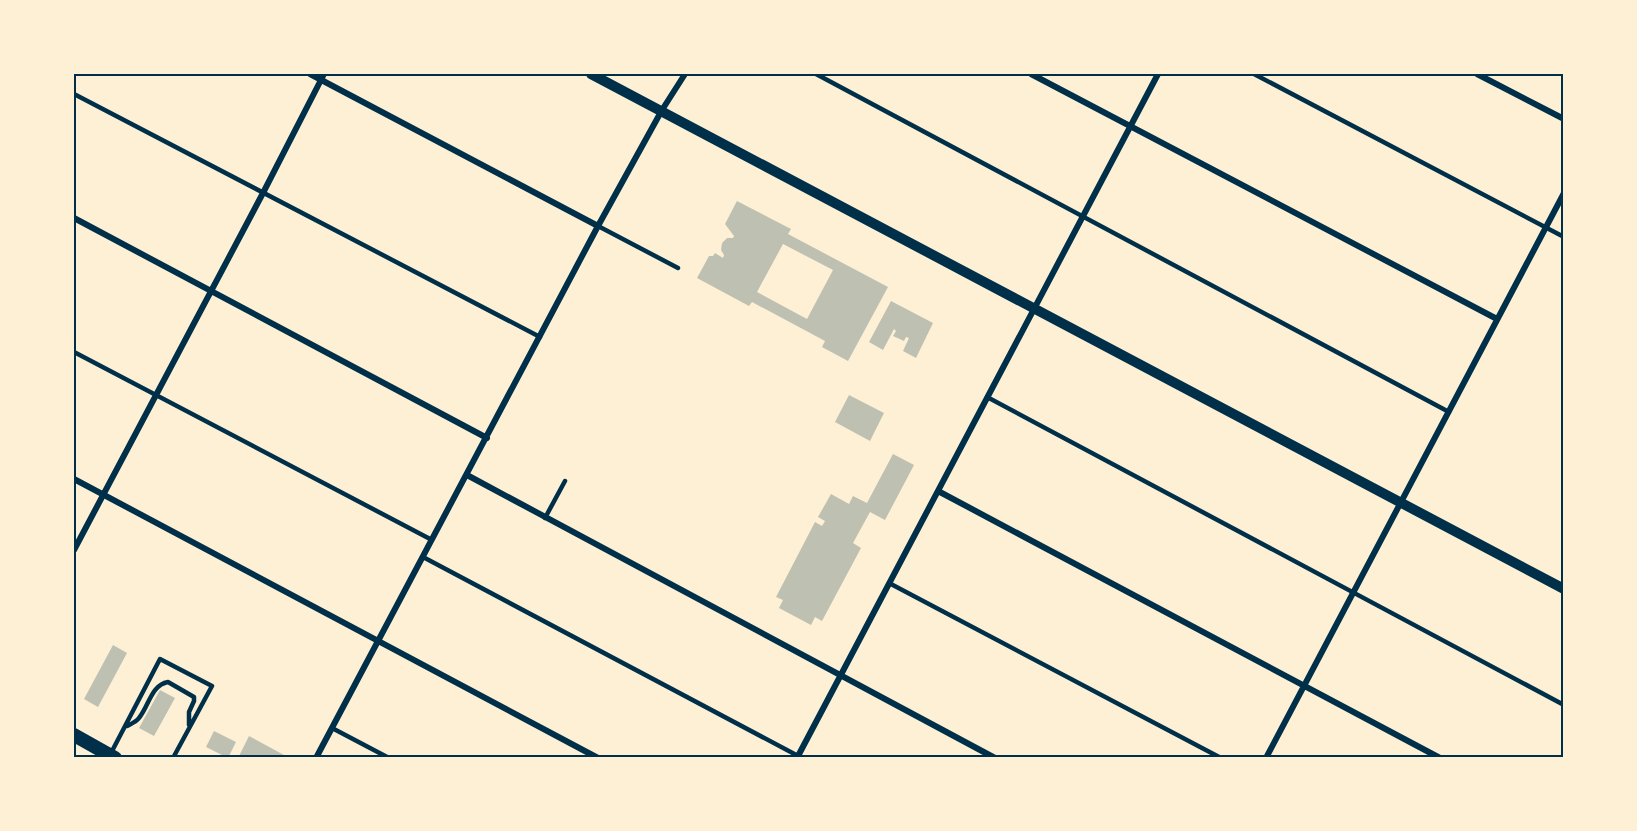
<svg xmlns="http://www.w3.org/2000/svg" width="1637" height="831" viewBox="0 0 1637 831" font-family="Spectral,serif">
<rect width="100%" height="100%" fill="#fdf0d5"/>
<path fill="#bec0b2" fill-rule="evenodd" d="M 737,201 L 791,229 L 788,234 L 888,287 L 848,361 L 822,347 L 825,341 L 752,302 L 749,306 L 697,278 L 709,256 L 713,256 L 715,253 L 723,258 L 724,255 L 721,250 L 722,243 L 727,238 L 733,238 L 734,236 L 725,224 ZM 783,244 L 833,270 L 807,319 L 757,292 Z
M 891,301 L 933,323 L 916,358 L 903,351 L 909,338 L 906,337 L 904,341 L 893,336 L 896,331 L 894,329 L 883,350 L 869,342 Z
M 849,395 L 884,413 L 870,441 L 835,422 Z
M 893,454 L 914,465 L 885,520 L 870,512 L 853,543 L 861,548 L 822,621 L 815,617 L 811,625 L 779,608 L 783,600 L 776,597 L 815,522 L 822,526 L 825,521 L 818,517 L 831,494 L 849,504 L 853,496 L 867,503 Z
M 113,645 L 127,653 L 98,707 L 84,699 Z
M 160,690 L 175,698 L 154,736 L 139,728 Z
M 214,731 L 236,742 L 228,758 L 206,747 Z
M 249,736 L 284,755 L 283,758 L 238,758 Z"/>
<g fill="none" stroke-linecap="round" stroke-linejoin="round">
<path stroke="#003049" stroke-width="4.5" d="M 816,74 L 1449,412
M 1254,74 L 1564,237
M 74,94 L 540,337
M 598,226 L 678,268
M 74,352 L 432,540
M 987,397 L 1564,705
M 545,518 L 565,481
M 423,557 L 802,758
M 889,583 L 1221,758
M 127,726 C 131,724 136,722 139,718 C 149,706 151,685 168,682 L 194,697 L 194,701 L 189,712 L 189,725
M 332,728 L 389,758
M 111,753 L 160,659 L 212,686 L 173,758"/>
<path stroke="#003049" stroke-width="6" d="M 310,74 L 598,226
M 1031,74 L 1497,319
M 1477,74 L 1564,119
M 74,218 L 487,438
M 467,475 L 995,758
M 74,479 L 598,758
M 938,491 L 1440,758
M 74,550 L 263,193 L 324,74
M 316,758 L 598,226 L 662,110 L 685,74
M 797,758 L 1158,74
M 1266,758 L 1564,193"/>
<path stroke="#003049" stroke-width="10" d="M 591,74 L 1564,589"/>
<path stroke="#003049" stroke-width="14" d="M 74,735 L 115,758"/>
</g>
<rect width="1637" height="831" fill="none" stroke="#fdf0d5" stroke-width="150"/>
<rect x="75" y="75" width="1487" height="681" fill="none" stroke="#003049" stroke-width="2"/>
</svg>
